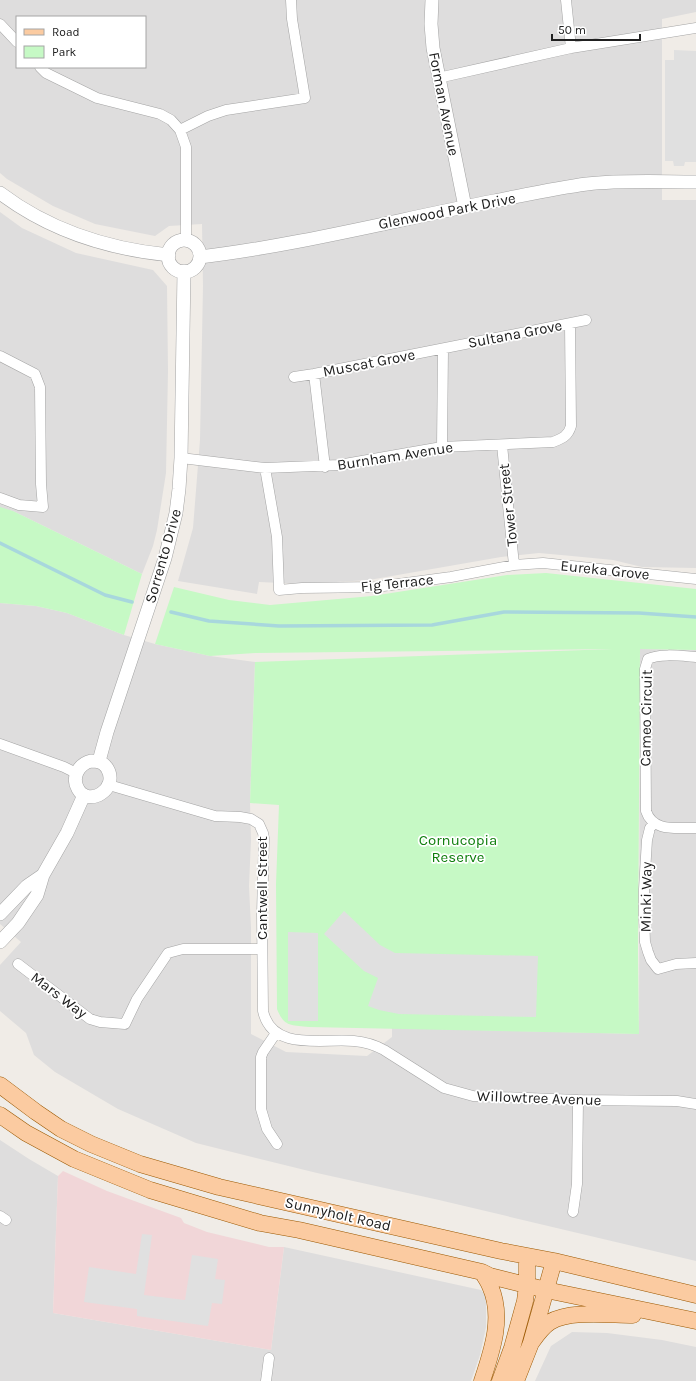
<svg xmlns="http://www.w3.org/2000/svg" width="696" height="1381" viewBox="0 0 696 1381" font-family="Karla,sans-serif">
<rect width="100%" height="100%" fill="#f0ece7"/>
<path fill="#dedddd" fill-rule="evenodd" d="M 0,0 L 696,0 L 696,12 L 662,19 L 662,200 L 696,200 L 696,568 L 642,567 L 613,560 L 572,556 L 539,553 L 501,557 L 369,580 L 303,584 L 259,582 L 257,594 L 178,581 L 193,528 L 200,440 L 203,286 L 202,224 L 169,226 L 155,236 L 95,224 L 53,206 L 7,179 L 0,173 ZM 17,17 L 145,17 L 145,67 L 17,67 Z
M 0,212 L 22,228 L 76,253 L 153,270 L 167,286 L 168,371 L 166,473 L 157,530 L 153,546 L 142,574 L 13,511 L 0,508 Z
M 0,603 L 36,606 L 67,613 L 124,635 L 155,644 L 210,656 L 255,662 L 250,803 L 251,840 L 249,886 L 251,928 L 251,1034 L 286,1052 L 367,1056 L 392,1037 L 392,1028 L 639,1034 L 640,649 L 696,650 L 696,1261 L 439,1200 L 317,1173 L 196,1143 L 118,1109 L 55,1072 L 34,1055 L 26,1033 L 0,1011 L 0,965 L 21,942 L 0,924 Z
M 0,1140 L 29,1159 L 58,1176 L 53,1313 L 271,1350 L 284,1247 L 481,1290 L 485,1295 L 486,1303 L 486,1327 L 480,1355 L 471,1381 L 0,1381 Z
M 572,1332 L 607,1333 L 662,1340 L 696,1347 L 696,1381 L 535,1381 L 551,1346 Z"/>
<path fill="#f1d6d8" d="M 63,1171 L 107,1191 L 181,1218 L 184,1223 L 207,1232 L 269,1247 L 284,1247 L 271,1350 L 53,1313 L 58,1176 Z"/>
<path fill="#c6f9c5" d="M 0,507 L 13,511 L 142,574 L 124,635 L 67,613 L 36,606 L 0,603 Z
M 546,573 L 696,589 L 696,650 L 640,649 L 638,953 L 639,1034 L 309,1027 C 291,1025 284,1027 277,1009 L 276,884 L 279,805 L 250,803 L 255,662 L 613,649 L 255,653 L 210,656 L 155,644 L 174,587 L 229,600 L 270,605 L 372,596 L 507,575 Z"/>
<path fill="#e0e0e0" d="M 674,50 L 696,51 L 696,162 L 685,162 L 684,166 L 674,166 L 673,161 L 665,161 L 665,60 L 674,60 Z
M 344,911 L 380,945 L 395,953 L 538,956 L 536,1017 L 399,1014 L 379,1010 L 368,1006 L 378,978 L 364,971 L 324,934 Z
M 288,932 L 318,933 L 318,1021 L 288,1021 Z
M 142,1234 L 152,1235 L 144,1295 L 185,1300 L 192,1255 L 218,1259 L 215,1279 L 225,1280 L 222,1304 L 212,1303 L 208,1326 L 137,1316 L 137,1309 L 84,1302 L 89,1267 L 136,1274 Z"/>
<g fill="none" stroke-linecap="round" stroke-linejoin="round">
<path stroke="#a8d7dd" stroke-width="3.5" d="M 0,543 L 105,595 L 132,602
M 171,612 L 209,621 L 279,626 L 432,625 L 504,612 L 639,613 L 696,617"/>
<g stroke="#a4a4a4" stroke-width="11">
<path id="minor" d="M 566,0 L 571,48
M 0,24 L 17,42
M 40,67 L 46,73 L 97,98 L 160,114 L 171,120 L 180,130 L 186,147 L 186,240
M 438,78 L 571,48 L 696,28
M 180,130 L 208,116 L 226,110 L 305,98 L 292,19 L 291,0
M 0,356 L 35,374 L 40,387 L 41,484 L 43,507 L 19,505 L 0,498
M 314,374 L 325,467
M 294,377 L 314,374 L 586,320
M 502,445 L 514,565
M 442,447 L 443,349
M 181,458 L 265,468 L 339,465 L 442,447 L 553,442 C 563,438 568,436 571,426 L 570,324
M 265,468 L 277,537 L 279,590 L 302,588 L 376,587 L 451,577 L 514,565 L 543,563 L 696,579
M 696,657 C 682,656 660,653 648,659 L 645,669 L 646,811 C 653,833 678,827 696,828
M 0,744 L 64,767 L 76,773
M 109,785 L 215,816 L 240,817 L 251,819 L 259,824 L 263,833 L 264,838 L 262,914 L 263,1011 C 272,1052 323,1038 354,1041 C 365,1042 375,1045 384,1050 L 444,1088 L 473,1096 L 578,1100 L 677,1101 L 696,1104
M 654,823 L 650,828 L 647,840 L 644,889 L 644,916 L 645,942 L 648,952 L 651,960 L 658,969 L 676,964 L 696,963
M 18,964 L 90,1019 L 100,1022 L 125,1024 L 137,999 L 168,953 L 183,949 L 262,949
M 276,1033 L 263,1052 L 261,1057 L 261,1109 L 267,1129 L 277,1144
M 573,1212 L 577,1184 L 578,1100
M 0,1216 L 6,1220
M 266,1381 L 269,1358"/>
</g>
<g stroke="#a4a4a4" stroke-width="14">
<path id="tertiary" d="M 432,0 L 431,24 L 433,48 L 465,207
M 0,193 C 49,230 108,249 169,255
M168 256a16 16 0 1 1 32 0a16 16 0 1 1-32 0Z
M 200,257 C 299,245 396,220 494,201 C 525,195 556,188 587,184 C 623,180 660,182 696,182
M 91,761 C 98,761 103,762 107,768 C 120,789 88,808 78,789 C 71,777 79,764 91,761 Z
M 99,761 L 107,732 L 165,558 L 176,513 L 179,489 L 181,458 L 184,271
M 0,914 L 27,886 L 43,875
M 0,942 L 18,923 L 37,895 L 43,875 L 67,833 L 84,795"/>
</g>
<g stroke="#9b5801" stroke-width="17">
<path id="primary" d="M 0,1085 L 36,1112 L 61,1129 L 91,1144 L 140,1164 L 219,1187 L 501,1251 L 554,1261 L 696,1295
M 0,1115 L 26,1133 L 74,1159 L 150,1190 L 260,1223 L 299,1230 L 482,1272 L 490,1276 L 546,1290 L 696,1321
M 531,1343 C 536,1336 542,1327 550,1322 C 570,1310 609,1315 633,1315
M 482,1381 C 492,1351 504,1317 490,1286 C 488,1281 485,1277 482,1272
M 500,1381 L 512,1348 L 525,1301 L 527,1285 L 527,1256
M 516,1381 L 531,1343 L 554,1261"/>
</g>
<use href="#minor" stroke="#fff" stroke-width="10"/>
<use href="#tertiary" stroke="#fff" stroke-width="13"/>
<use href="#primary" stroke="#fbcba1" stroke-width="16"/>
</g>
<g text-anchor="middle" dominant-baseline="central" stroke-width="3.5" stroke-linejoin="round" paint-order="stroke">
<g font-size="15" fill="#202020" stroke="#fff">
<text transform="translate(444 104) rotate(79)">Forman Avenue</text>
<text transform="translate(447 211) rotate(-11)">Glenwood Park Drive</text>
<text transform="translate(515 334) rotate(-11)">Sultana Grove</text>
<text transform="translate(369 363) rotate(-11)">Muscat Grove</text>
<text transform="translate(395 456) rotate(-9)">Burnham Avenue</text>
<text transform="translate(508 505) rotate(-96)">Tower Street</text>
<text transform="translate(163 556) rotate(-74)">Sorrento Drive</text>
<text transform="translate(605 570) rotate(6)">Eureka Grove</text>
<text transform="translate(397 583) rotate(-6)">Fig Terrace</text>
<text transform="translate(646 718) rotate(-89)">Cameo Circuit</text>
<text transform="translate(262 888) rotate(-90)">Cantwell Street</text>
<text transform="translate(646 897) rotate(-89)">Minki Way</text>
<text transform="translate(59 995) rotate(37)">Mars Way</text>
<text transform="translate(539 1098) rotate(2)">Willowtree Avenue</text>
<text transform="translate(338 1214) rotate(13)">Sunnyholt Road</text>
</g>
<g font-size="15" fill="#0f7f0d" stroke="#fff">
<text x="458" y="840">Cornucopia<tspan x="458" dy="17">Reserve</tspan></text>
</g>
</g>
<rect x="16" y="16" width="130" height="52" fill="#ffffff" stroke="#a6a6a6"/>
<rect x="24" y="29" width="20" height="6" fill="#fbcba1" stroke="#a6a6a6"/>
<text x="52" y="36" font-size="12" fill="#202020">Road</text>
<rect x="24" y="46" width="20" height="12" fill="#c6f9c5" stroke="#a6a6a6"/>
<text x="52" y="56" font-size="12" fill="#202020">Park</text>
<path d="M552 34v6h88v-6" fill="none" stroke="#202020" stroke-width="2"/>
<text x="558" y="34" font-size="12" fill="#202020" stroke="#ffffff" stroke-width="3" paint-order="stroke">50 m</text>
</svg>
